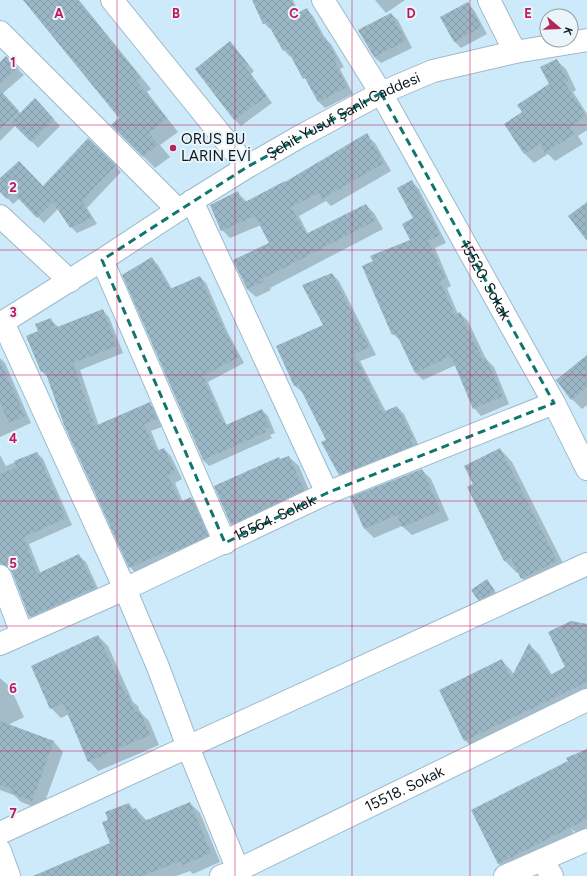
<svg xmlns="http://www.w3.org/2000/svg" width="587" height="876" viewBox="0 0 587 876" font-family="Figtree,sans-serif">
<defs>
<pattern id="building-cross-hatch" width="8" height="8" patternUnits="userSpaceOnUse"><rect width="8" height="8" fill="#9bb7c6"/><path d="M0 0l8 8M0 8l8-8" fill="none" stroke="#849daa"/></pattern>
</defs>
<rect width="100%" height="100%" fill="#cdeafa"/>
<path fill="#0003" d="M 25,0 L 79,0 L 151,89 L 147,92 L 178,132 L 160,145 L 170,157 L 155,168 L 112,125 L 121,118 Z
M 253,0 L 293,0 L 299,13 L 306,9 L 313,16 L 325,38 L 331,44 L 344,67 L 340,69 L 353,94 L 325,108 L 319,102 L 292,55 L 290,57 L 284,50 L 272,28 L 270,29 L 264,23 Z
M 375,0 L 405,0 L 386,13 Z
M 467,3 L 474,10 L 487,34 L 461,48 L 455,42 L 442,17 Z
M 391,14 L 398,20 L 412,48 L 381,63 L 374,57 Z
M 230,42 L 254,71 L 251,74 L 272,103 L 241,126 L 234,119 Z
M 6,57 L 24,75 L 2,94 L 21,114 L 35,100 L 60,126 L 38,148 L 16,125 L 0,141 L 0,63 Z
M 556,60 L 566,69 L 576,90 L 573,92 L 587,114 L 587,130 L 578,136 L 583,144 L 555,161 L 548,154 L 534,163 L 525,154 L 506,124 L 523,113 L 550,85 Z
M 366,135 L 375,143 L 391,171 L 331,206 L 326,201 L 299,216 L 308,234 L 366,205 L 374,213 L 383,229 L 270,288 L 271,290 L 256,297 L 247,289 L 271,243 L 261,225 L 230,238 L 222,230 L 238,193 L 247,202 L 285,183 Z
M 88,139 L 121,172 L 87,208 L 97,224 L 77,233 L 71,227 L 58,209 L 44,223 L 20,198 L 13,204 L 0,190 L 0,180 L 43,187 Z
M 411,181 L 419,189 L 446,243 L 435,248 L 451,286 L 447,288 L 458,314 L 460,313 L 468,321 L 486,359 L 494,367 L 509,404 L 481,416 L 474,408 L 456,365 L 423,380 L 416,373 L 401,341 L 393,334 L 374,262 L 411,240 L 415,219 Z
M 152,259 L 158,265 L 172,289 L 200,277 L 206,283 L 227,331 L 244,363 L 208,382 L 227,426 L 262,410 L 268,416 L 275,433 L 270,435 L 272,438 L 209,466 L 203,460 Z
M 332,274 L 339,281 L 376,355 L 360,361 L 386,412 L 397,407 L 404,414 L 419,446 L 347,481 L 340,474 L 327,440 L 303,392 L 302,392 L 294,385 L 324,326 Z
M 102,310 L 109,317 L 123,353 L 80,370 L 99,426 L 150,404 L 157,411 L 164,426 L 151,431 L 159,451 L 164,449 L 171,456 L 182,479 L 175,483 L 183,502 L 191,498 L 198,505 L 214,543 L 137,574 L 130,567 L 49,378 L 42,372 L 28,336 L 39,332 L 50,319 L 58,327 Z
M 587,357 L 587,405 L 582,409 L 572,399 L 557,380 Z
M 0,358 L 5,363 L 31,423 L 0,437 Z
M 500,449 L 512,462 L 568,573 L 534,591 L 522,578 L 519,573 L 517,573 L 505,561 L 468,488 L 474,484 Z
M 37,453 L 43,459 L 72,525 L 29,544 L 41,574 L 79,556 L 86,562 L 100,593 L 36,622 L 30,616 L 13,571 L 10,570 L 0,572 L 0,455 L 6,466 Z
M 289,457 L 299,466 L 313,500 L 241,534 L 232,524 Z
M 422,470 L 431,479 L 449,520 L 412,535 L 402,526 L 374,538 L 365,529 L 352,498 Z
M 487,580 L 497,595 L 481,603 L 478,600 Z
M 587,626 L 587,696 L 474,750 L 465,740 L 501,660 L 511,670 L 514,675 L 529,645 L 539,654 L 552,675 L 567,667 Z
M 98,636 L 108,646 L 133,702 L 138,706 L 140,712 L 149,721 L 159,745 L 98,771 L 89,761 L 69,714 L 61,718 L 51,708 Z
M 0,678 L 10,687 L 24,717 L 8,725 L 54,742 L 63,752 L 42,810 L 21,802 L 14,795 L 0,790 Z
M 587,750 L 587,832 L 580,835 L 571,829 L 580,842 L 512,876 L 499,864 L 473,810 L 569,762 Z
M 190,803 L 200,813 L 220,862 L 193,874 L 190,871 L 176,876 L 35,876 L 111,844 L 110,820 L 129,804 L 134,810 L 136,809 L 147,821 Z"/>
<path fill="url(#building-cross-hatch)" d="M 23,0 L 78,0 L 140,77 L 136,80 L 167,119 L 149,133 L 158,145 L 143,157 L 111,125 L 119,118 Z
M 252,0 L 291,0 L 297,13 L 307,8 L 323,38 L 325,37 L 338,61 L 335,62 L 347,87 L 318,102 L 305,78 L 303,79 L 287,49 L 283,51 L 267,22 L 263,24 Z
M 468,2 L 481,27 L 454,42 L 440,17 Z
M 391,13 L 406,41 L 374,57 L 358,30 Z
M 230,41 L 248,64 L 245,67 L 267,96 L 234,120 L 195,69 Z
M 6,56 L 18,68 L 0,84 L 0,62 Z
M 557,59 L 568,81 L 564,82 L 586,116 L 570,127 L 574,134 L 545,153 L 540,144 L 524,154 L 504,124 L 522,112 L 517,105 L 549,84 L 540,67 Z
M 0,90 L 19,111 L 0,129 Z
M 35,98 L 54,119 L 31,142 L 11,122 Z
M 367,133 L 384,163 L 322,199 L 319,193 L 291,207 L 306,234 L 366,204 L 375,221 L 262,279 L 263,282 L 247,289 L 233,260 L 269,243 L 255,216 L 221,231 L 210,205 L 238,191 L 243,203 L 285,181 L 285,182 Z
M 88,138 L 117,166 L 116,168 L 115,166 L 82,201 L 92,218 L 70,228 L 53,202 L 37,218 L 13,193 L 7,199 L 0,192 L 0,178 L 19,161 L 43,186 Z
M 412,180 L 440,235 L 428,241 L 445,278 L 440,281 L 455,315 L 460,312 L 483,360 L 486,358 L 503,396 L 473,409 L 451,356 L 415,373 L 396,333 L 392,335 L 362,266 L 373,261 L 370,256 L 410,240 L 402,224 L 413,218 L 397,188 Z
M 587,202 L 587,241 L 568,216 Z
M 152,257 L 170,289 L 200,276 L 221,324 L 239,357 L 203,376 L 223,423 L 225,423 L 226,425 L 262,409 L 270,427 L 265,429 L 266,432 L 203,460 L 122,275 Z
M 332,273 L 369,347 L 354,354 L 383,412 L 397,406 L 413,438 L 410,440 L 413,446 L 339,475 L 321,442 L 326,440 L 298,384 L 294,386 L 276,346 L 323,325 L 302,285 Z
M 103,309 L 117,346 L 73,363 L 95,426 L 150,402 L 157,419 L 144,424 L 156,451 L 164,448 L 175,472 L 168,476 L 180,502 L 191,497 L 208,536 L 188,545 L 169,553 L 168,551 L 129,568 L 64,425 L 45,371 L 41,372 L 26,336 L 38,331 L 35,324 L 51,318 L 55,328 Z
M 587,355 L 587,387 L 571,400 L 556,380 Z
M 0,361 L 25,416 L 9,423 L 0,403 Z
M 500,448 L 557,561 L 521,579 L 511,558 L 504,561 L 467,487 L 473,484 L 464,466 Z
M 37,452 L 66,518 L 24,537 L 37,574 L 79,554 L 95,587 L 52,607 L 29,617 L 12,572 L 8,567 L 1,564 L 0,561 L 0,474 L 17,467 L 14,461 Z
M 289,456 L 304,490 L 231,525 L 214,486 L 279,457 L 280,459 Z
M 422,469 L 441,511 L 402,527 L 397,515 L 364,529 L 350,497 Z
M 487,579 L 495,591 L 478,600 L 471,590 Z
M 571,621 L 587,624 L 587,682 L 464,741 L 439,690 L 502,659 L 511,678 L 529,643 L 550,675 L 565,667 L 548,632 Z
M 98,635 L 126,696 L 128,695 L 135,712 L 140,711 L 150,735 L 88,762 L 63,703 L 50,709 L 31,666 Z
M 0,721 L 54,741 L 32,801 L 10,793 L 12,789 L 0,785 Z
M 587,749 L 587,819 L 498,864 L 471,810 L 568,761 L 566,758 Z
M 190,802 L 211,853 L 183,865 L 181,861 L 141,876 L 33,876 L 110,843 L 102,822 L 108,820 L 105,812 L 129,803 L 132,810 L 136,808 L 142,822 Z"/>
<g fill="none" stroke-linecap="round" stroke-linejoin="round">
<g stroke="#9ebac9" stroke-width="24">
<g id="minor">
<path d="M 112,0 L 247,167"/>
<path id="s1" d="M 323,0 L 381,93 L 554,403 L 587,469"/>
<path d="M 489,0 L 515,52"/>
<path d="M 0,32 L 178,210"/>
<path d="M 192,201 L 327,493"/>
<path d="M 0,216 L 70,281"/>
<path d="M 102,260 L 225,543"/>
<path d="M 3,322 L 125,589 L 158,667 L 188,747 L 238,870"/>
<path id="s2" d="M 0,324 L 102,260 L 178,210 L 247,167 L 299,137 L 381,93 L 433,71 L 515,52 L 587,40"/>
<path d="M 0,576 L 22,634"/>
<path id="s3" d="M 0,644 L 125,589 L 327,493 L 554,403"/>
<path d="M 0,833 L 587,564"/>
<path d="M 0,851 L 9,876"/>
<path d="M 542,860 L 552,876"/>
<path id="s4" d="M 221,876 L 238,870 L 587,700"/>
<path d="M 505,876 L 587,840"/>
</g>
</g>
<use href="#minor" stroke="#fff" stroke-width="22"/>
</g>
<path fill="none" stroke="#0f766e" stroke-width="3" stroke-dasharray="8 5" stroke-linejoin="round" d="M 381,93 L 554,403 L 327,493 L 225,543 L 102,260 L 247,167 Z"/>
<path fill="none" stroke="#c2185b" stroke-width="1" stroke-opacity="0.55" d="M 117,0 L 117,876M 235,0 L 235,876M 352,0 L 352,876M 470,0 L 470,876M 0,125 L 587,125M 0,250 L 587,250M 0,375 L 587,375M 0,501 L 587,501M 0,626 L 587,626M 0,751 L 587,751"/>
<circle fill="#b52556" stroke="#e9f5fb" stroke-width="1.5" cx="173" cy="148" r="4"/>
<g text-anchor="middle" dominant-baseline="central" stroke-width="4" stroke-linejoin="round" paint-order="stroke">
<g font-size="15" fill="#0e191e" stroke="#e9f5fb">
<text stroke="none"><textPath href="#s2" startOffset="402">Şehit Yusuf Şanlı Caddesi</textPath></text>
<text stroke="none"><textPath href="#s1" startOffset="324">15520. Sokak</textPath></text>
<text stroke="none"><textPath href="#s3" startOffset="302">15564. Sokak</textPath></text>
<text stroke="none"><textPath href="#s4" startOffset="203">15518. Sokak</textPath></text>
</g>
<g font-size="15" fill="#0e191e" stroke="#e9f5fb" text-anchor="start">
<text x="181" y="139">ORUS BU<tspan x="181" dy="17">LARIN EVİ</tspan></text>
</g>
</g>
<g font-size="13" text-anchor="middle" font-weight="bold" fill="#c2185b" stroke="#e9f5fb" stroke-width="4" stroke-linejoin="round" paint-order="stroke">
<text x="59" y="18">A</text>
<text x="176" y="18">B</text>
<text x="294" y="18">C</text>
<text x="411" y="18">D</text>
<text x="528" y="18">E</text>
<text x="13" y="67">1</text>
<text x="13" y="192">2</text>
<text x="13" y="317">3</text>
<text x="13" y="443">4</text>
<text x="13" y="568">5</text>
<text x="13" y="693">6</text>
<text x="13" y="818">7</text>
</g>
<g transform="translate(559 28) rotate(109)"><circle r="19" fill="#e9f5fb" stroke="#919da3"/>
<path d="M0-3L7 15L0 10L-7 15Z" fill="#b52556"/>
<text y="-6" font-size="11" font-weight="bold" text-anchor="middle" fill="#0e191e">K</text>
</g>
</svg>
